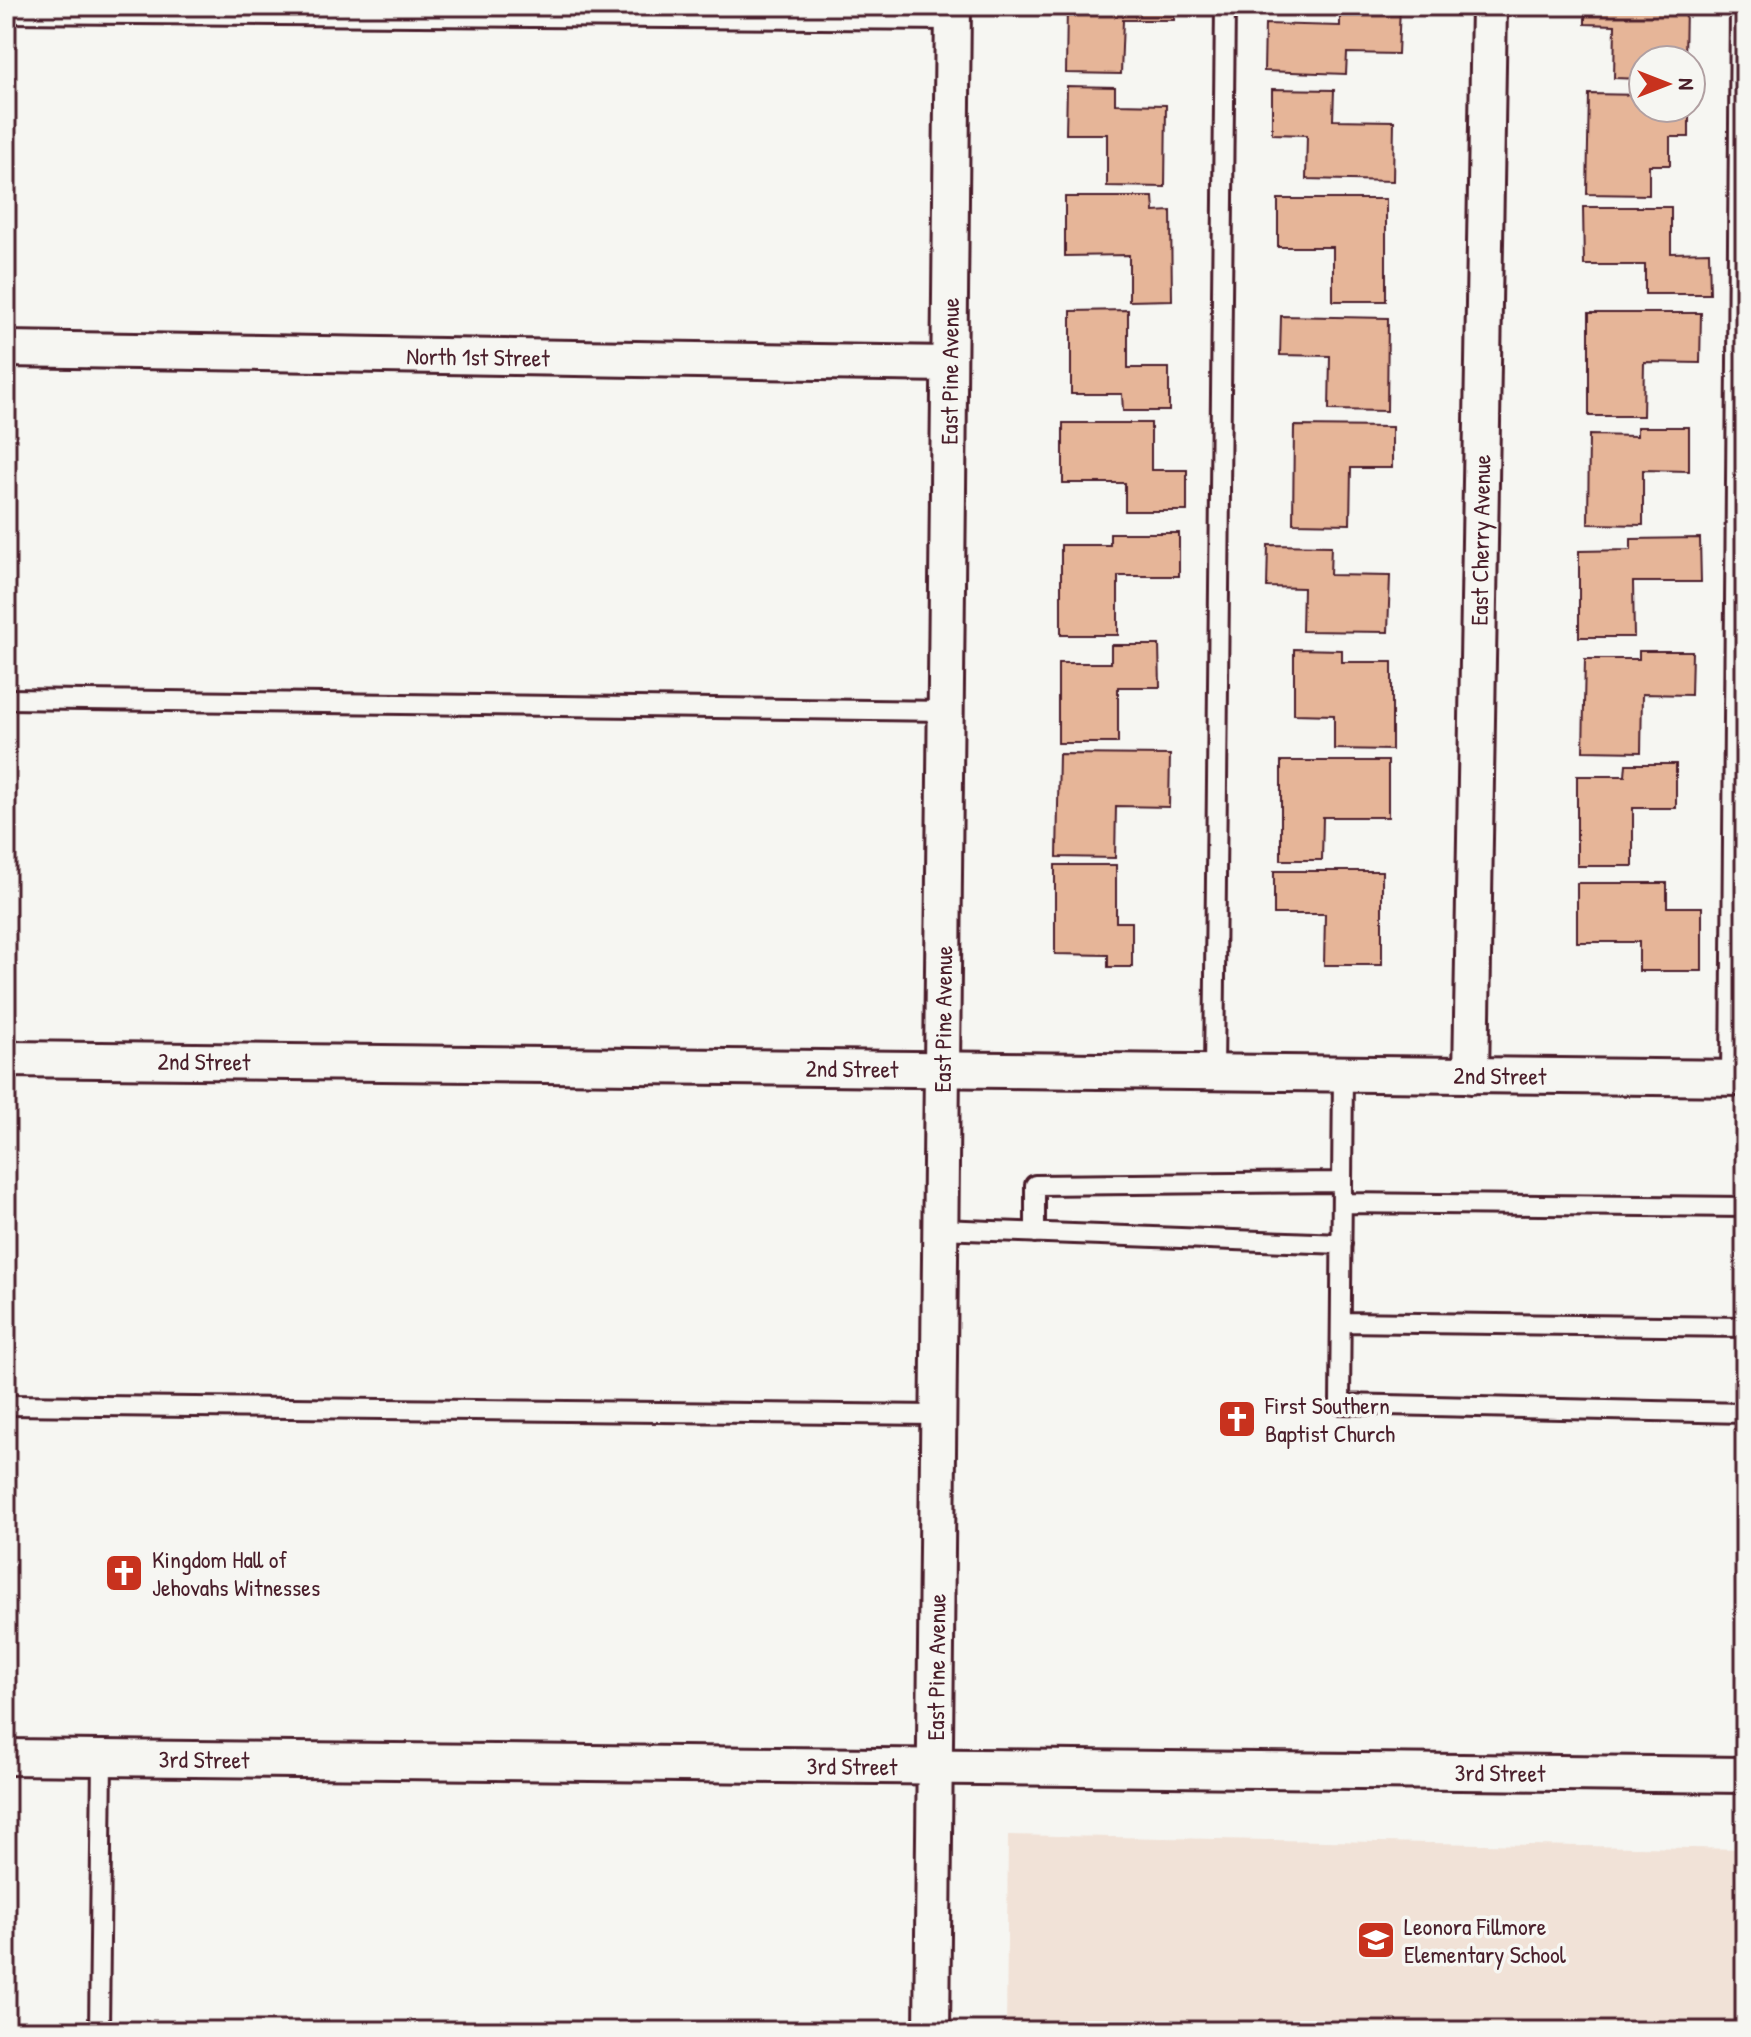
<svg xmlns="http://www.w3.org/2000/svg" width="1751" height="2037" viewBox="0 0 1751 2037" font-family="'Patrick Hand',sans-serif">
<rect width="100%" height="100%" fill="#f6f6f2"/>
<filter id="ink" filterUnits="userSpaceOnUse"><feTurbulence type="fractalNoise" baseFrequency=".0125" numOctaves="2"/><feDisplacementMap in="SourceGraphic" scale="16" xChannelSelector="R" yChannelSelector="G"/><feConvolveMatrix kernelMatrix="1 2 1 2 8 2 1 2 1" color-interpolation-filters="sRGB"/></filter>
<g filter="url(#ink)">
<path fill="#f1e2d7" d="M 1008,1835 L 1745,1849 L 1745,2031 L 1006,2031 Z"/>
<path fill="#e6b598" stroke="#4a1f2b" stroke-width="2" d="M 1067,6 L 1174,6 L 1174,20 L 1123,20 L 1121,74 L 1066,73 Z
M 1340,6 L 1400,6 L 1398,54 L 1347,53 L 1346,74 L 1264,71 L 1265,24 L 1340,26 Z
M 1585,6 L 1686,6 L 1685,60 L 1643,60 L 1643,79 L 1614,78 L 1615,25 L 1585,24 Z
M 1067,86 L 1115,87 L 1115,104 L 1166,105 L 1165,187 L 1107,186 L 1107,134 L 1066,134 Z
M 1272,89 L 1334,90 L 1333,120 L 1394,121 L 1393,181 L 1306,179 L 1307,135 L 1272,134 Z
M 1589,94 L 1643,95 L 1643,108 L 1689,108 L 1689,137 L 1670,137 L 1670,165 L 1649,165 L 1649,195 L 1587,194 Z
M 1065,197 L 1153,197 L 1154,212 L 1171,211 L 1172,300 L 1129,301 L 1129,255 L 1065,256 Z
M 1278,199 L 1386,199 L 1386,301 L 1333,301 L 1333,247 L 1278,247 Z
M 1583,207 L 1671,207 L 1671,253 L 1709,252 L 1710,294 L 1645,294 L 1645,265 L 1584,265 Z
M 1128,310 L 1128,368 L 1169,368 L 1169,411 L 1123,411 L 1122,394 L 1071,394 L 1071,311 Z
M 1589,313 L 1701,313 L 1700,363 L 1644,362 L 1643,416 L 1589,416 Z
M 1281,316 L 1388,318 L 1387,411 L 1329,410 L 1330,356 L 1280,355 Z
M 1063,423 L 1151,423 L 1151,470 L 1187,470 L 1187,511 L 1125,511 L 1125,483 L 1063,483 Z
M 1294,426 L 1392,427 L 1392,468 L 1351,468 L 1350,524 L 1293,523 Z
M 1637,427 L 1689,427 L 1689,471 L 1643,470 L 1643,525 L 1588,524 L 1589,435 L 1637,436 Z
M 1110,533 L 1179,533 L 1179,576 L 1118,576 L 1118,635 L 1061,635 L 1061,545 L 1110,545 Z
M 1700,538 L 1701,582 L 1633,582 L 1634,637 L 1579,637 L 1579,551 L 1631,550 L 1631,539 Z
M 1268,545 L 1331,546 L 1330,575 L 1390,576 L 1388,632 L 1302,631 L 1303,588 L 1267,587 Z
M 1111,645 L 1159,645 L 1160,687 L 1118,687 L 1118,743 L 1058,743 L 1058,663 L 1111,663 Z
M 1294,649 L 1342,650 L 1342,662 L 1392,662 L 1392,750 L 1334,749 L 1334,715 L 1294,714 Z
M 1639,651 L 1692,651 L 1691,695 L 1642,694 L 1641,752 L 1583,751 L 1585,659 L 1639,659 Z
M 1059,754 L 1170,755 L 1169,807 L 1116,806 L 1115,858 L 1057,857 Z
M 1281,761 L 1388,761 L 1388,817 L 1323,817 L 1322,860 L 1281,860 Z
M 1626,764 L 1676,764 L 1676,808 L 1633,808 L 1633,866 L 1577,866 L 1577,776 L 1625,776 Z
M 1055,865 L 1116,865 L 1116,922 L 1132,922 L 1132,967 L 1108,967 L 1108,955 L 1055,954 Z
M 1274,871 L 1382,871 L 1382,965 L 1324,965 L 1325,914 L 1274,914 Z
M 1577,883 L 1667,883 L 1667,907 L 1702,907 L 1702,971 L 1639,971 L 1639,942 L 1577,942 Z"/>
<g fill="none" stroke-linecap="round" stroke-linejoin="round">
<g stroke="#4a1f2b" stroke-width="24">
<path id="service" d="M 6,13 L 953,20
M 6,699 L 948,711
M 1214,1073 L 1225,6
M 1343,1074 L 1340,1404 L 1745,1413
M 1731,1078 L 1740,6
M 1342,1203 L 1745,1207
M 939,1229 L 1342,1244
M 1035,1233 L 1035,1185 L 1342,1182
M 1341,1322 L 1745,1327
M 6,1405 L 936,1415
M 99,2031 L 102,1758"/>
</g>
<g stroke="#4a1f2b" stroke-width="40">
<g id="minor">
<path id="s1" d="M 6,349 L 949,364"/>
<path id="s2" d="M 6,1059 L 1745,1078"/>
<path id="s3" d="M 1471,1076 L 1489,6"/>
<path id="s4" d="M 6,1757 L 1745,1775"/>
<path id="s5" d="M 932,2031 L 953,6"/>
</g>
</g>
<use href="#service" stroke="#f6f6f2" stroke-width="18"/>
<use href="#minor" stroke="#f6f6f2" stroke-width="34"/>
</g>
</g>
<defs>
<g id="church-square" transform="scale(2)"><rect x="-9" y="-9" width="18" height="18" rx="4" fill="#c8321e" stroke="#f6f6f2"/><path d="M-1.2-6h2.4v3.5h3.3v2.4h-3.3V6h-2.4V-.1h-3.3v-2.4h3.3Z" fill="#fff"/></g>
<g id="school-square" transform="scale(2)"><rect x="-9" y="-9" width="18" height="18" rx="4" fill="#c8321e" stroke="#f6f6f2"/><path d="M0-5L7-2L0 1L-7-2ZM-4 1L0 2.5L4 1V4Q0 6-4 4Z" fill="#fff"/></g>
</defs>
<g fill-rule="evenodd">
<use href="#church-square" x="1237" y="1419"/>
<use href="#church-square" x="124" y="1573"/>
<use href="#school-square" x="1376" y="1940"/>
</g>
<g text-anchor="middle" dominant-baseline="central" stroke-width="7" stroke-linejoin="round" paint-order="stroke">
<g font-size="24" fill="#4a1f2b" stroke="#f6f6f2">
<text stroke="none"><textPath href="#s1" startOffset="472">North 1st Street</textPath></text>
<text stroke="none"><textPath href="#s5" startOffset="1660">East Pine Avenue</textPath></text>
<text stroke="none"><textPath href="#s3" startOffset="536">East Cherry Avenue</textPath></text>
<text stroke="none"><textPath href="#s5" startOffset="1012">East Pine Avenue</textPath></text>
<text stroke="none"><textPath href="#s2" startOffset="198">2nd Street</textPath></text>
<text stroke="none"><textPath href="#s2" startOffset="846">2nd Street</textPath></text>
<text stroke="none"><textPath href="#s2" startOffset="1494">2nd Street</textPath></text>
<text stroke="none"><textPath href="#s5" startOffset="364">East Pine Avenue</textPath></text>
<text stroke="none"><textPath href="#s4" startOffset="198">3rd Street</textPath></text>
<text stroke="none"><textPath href="#s4" startOffset="846">3rd Street</textPath></text>
<text stroke="none"><textPath href="#s4" startOffset="1494">3rd Street</textPath></text>
</g>
<g font-size="24" fill="#4a1f2b" stroke="#f6f6f2" text-anchor="start">
<text x="1265" y="1405">First Southern<tspan x="1265" dy="28">Baptist Church</tspan></text>
<text x="152" y="1559">Kingdom Hall of<tspan x="152" dy="28">Jehovahs Witnesses</tspan></text>
<text x="1404" y="1926">Leonora Fillmore<tspan x="1404" dy="28">Elementary School</tspan></text>
</g>
</g>
<rect width="1751" height="2037" fill="none" stroke="#f6f6f2" stroke-width="32"/>
<rect x="16" y="16" width="1719" height="2005" fill="none" stroke="#4a1f2b" stroke-width="3" filter="url(#ink)"/>
<g transform="translate(1667 84) rotate(90)"><circle r="38" fill="#f6f6f2" stroke="#b1a0a2" stroke-width="2"/>
<path d="M0-6L14 30L0 20L-14 30Z" fill="#c8321e"/>
<text y="-12" font-size="22" font-weight="bold" text-anchor="middle" fill="#4a1f2b">N</text>
</g>
</svg>
